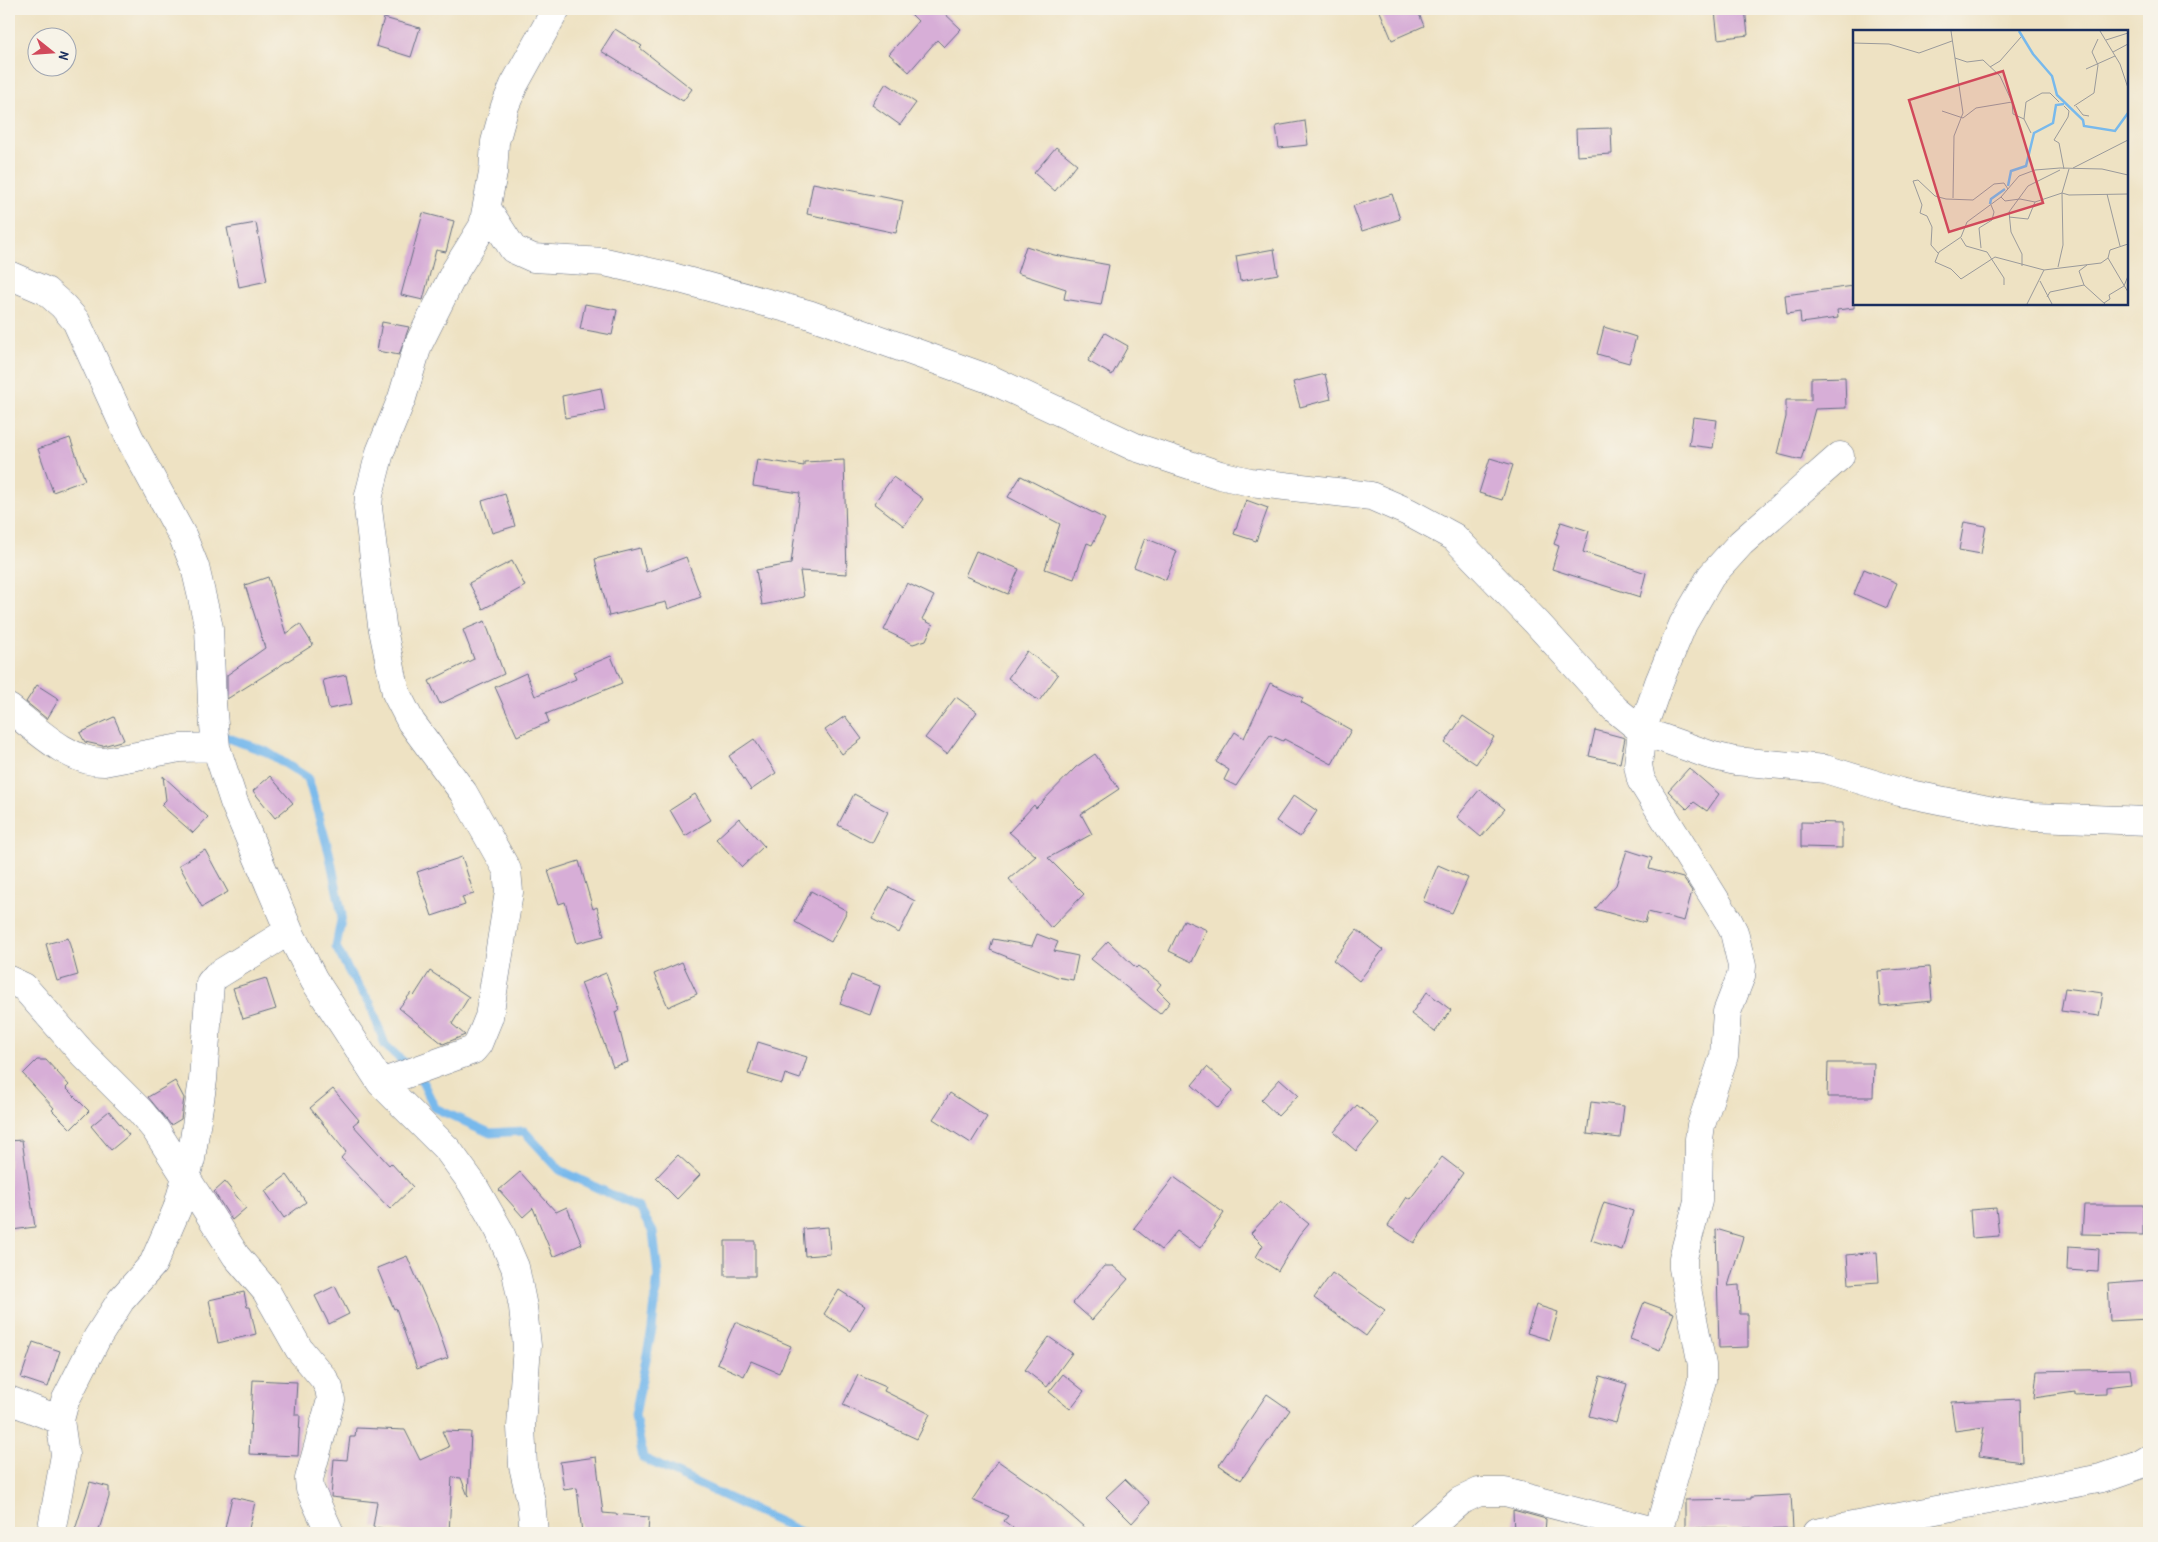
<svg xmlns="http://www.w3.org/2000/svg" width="2158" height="1542" viewBox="0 0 2158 1542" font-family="'Patrick Hand',sans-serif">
<rect width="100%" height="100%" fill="#f7f3e8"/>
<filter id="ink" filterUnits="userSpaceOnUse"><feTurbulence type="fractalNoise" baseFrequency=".02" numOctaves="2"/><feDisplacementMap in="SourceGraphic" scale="10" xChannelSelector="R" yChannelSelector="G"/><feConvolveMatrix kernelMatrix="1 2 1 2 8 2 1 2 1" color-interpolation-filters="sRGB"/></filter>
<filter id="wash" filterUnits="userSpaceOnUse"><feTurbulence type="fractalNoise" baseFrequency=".0096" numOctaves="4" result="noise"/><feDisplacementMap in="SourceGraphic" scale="20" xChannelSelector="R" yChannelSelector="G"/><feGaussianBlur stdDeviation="1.12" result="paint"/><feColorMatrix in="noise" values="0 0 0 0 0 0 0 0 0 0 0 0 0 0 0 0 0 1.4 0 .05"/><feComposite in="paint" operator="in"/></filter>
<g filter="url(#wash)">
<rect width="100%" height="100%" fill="#eee2c3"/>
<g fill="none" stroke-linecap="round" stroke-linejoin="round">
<path stroke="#78b9ec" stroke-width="9" d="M 220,735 L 267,752 L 308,778 L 329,852 L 342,915 L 336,947 L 352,977 L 370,1003 L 385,1045 L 420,1077 L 435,1108 L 490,1133 L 524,1131 L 560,1170 L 639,1208 L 653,1232 L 658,1275 L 652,1329 L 635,1415 L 643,1458 L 803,1533"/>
</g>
<g id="blocks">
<path fill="#d7aed7" d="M 906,9 L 940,9 L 961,29 L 944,47 L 937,40 L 909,72 L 889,54 L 918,21 Z
M 1379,9 L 1417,9 L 1424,26 L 1392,40 Z
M 1729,9 L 1745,9 L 1748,35 L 1718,39 L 1715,11 Z
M 384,18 L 420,28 L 411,57 L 376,46 Z
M 615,29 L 642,46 L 640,48 L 692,89 L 683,101 L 601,51 Z
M 886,83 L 916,103 L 900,125 L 872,105 Z
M 1305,121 L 1308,145 L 1279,148 L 1276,126 Z
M 1611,128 L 1612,154 L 1577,156 L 1576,129 Z
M 1056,147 L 1077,164 L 1055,191 L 1034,173 Z
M 813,183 L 903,201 L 896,233 L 807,214 Z
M 1392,194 L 1400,219 L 1362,231 L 1353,206 Z
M 423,213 L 454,221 L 446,252 L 436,250 L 423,300 L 401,295 Z
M 256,223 L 267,281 L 239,287 L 227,228 Z
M 1026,246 L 1054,255 L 1109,265 L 1101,305 L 1064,299 L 1066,289 L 1017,273 Z
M 1274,249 L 1278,274 L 1240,281 L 1236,256 Z
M 1854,286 L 1854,308 L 1837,310 L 1838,318 L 1801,323 L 1800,312 L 1787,314 L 1785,295 Z
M 585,304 L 617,310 L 612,335 L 580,329 Z
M 382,322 L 409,327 L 399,355 L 377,351 Z
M 1604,327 L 1636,337 L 1629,363 L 1597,354 Z
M 1105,333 L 1128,346 L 1112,375 L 1088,361 Z
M 1325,374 L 1331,399 L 1300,407 L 1293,382 Z
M 1845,377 L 1846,408 L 1815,409 L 1801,460 L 1777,454 L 1786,417 L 1786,400 L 1811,400 L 1811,378 Z
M 601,388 L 605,411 L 565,418 L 562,396 Z
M 1693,417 L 1717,420 L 1713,448 L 1689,445 Z
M 70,438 L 85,480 L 53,492 L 38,449 Z
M 1490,458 L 1513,465 L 1502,500 L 1479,493 Z
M 757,459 L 804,466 L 804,462 L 844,460 L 847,574 L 800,571 L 804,597 L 762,605 L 756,570 L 791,564 L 800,493 L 753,486 Z
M 1021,476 L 1105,519 L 1092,545 L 1087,543 L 1074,579 L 1045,569 L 1060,524 L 1008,497 Z
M 893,477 L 923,499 L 904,526 L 874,503 Z
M 505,494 L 515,526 L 492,533 L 482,501 Z
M 1246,500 L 1268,508 L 1256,541 L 1234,534 Z
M 1561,522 L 1589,531 L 1583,552 L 1646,573 L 1640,597 L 1552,569 L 1559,546 L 1554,544 Z
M 1964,522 L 1986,526 L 1981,554 L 1959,550 Z
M 1145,538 L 1177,551 L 1166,580 L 1134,567 Z
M 640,548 L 646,572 L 686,557 L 701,597 L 668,609 L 666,602 L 609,616 L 595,559 Z
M 976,551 L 1019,569 L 1008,594 L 965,576 Z
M 512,561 L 525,586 L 483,609 L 469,583 Z
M 1864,569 L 1897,583 L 1887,608 L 1854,594 Z
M 268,577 L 286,634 L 300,624 L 313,645 L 227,699 L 227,675 L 265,648 L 245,585 Z
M 907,583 L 934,596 L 922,619 L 933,625 L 926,640 L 913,644 L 884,630 Z
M 485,621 L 504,674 L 440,704 L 429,681 L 474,659 L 463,630 Z
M 1027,651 L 1058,675 L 1039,701 L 1008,678 Z
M 611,656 L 622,683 L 546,714 L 549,722 L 517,736 L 495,687 L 526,673 L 535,696 L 576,679 L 573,672 Z
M 346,675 L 352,704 L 329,709 L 323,680 Z
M 1270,683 L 1303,698 L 1301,702 L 1351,730 L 1332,764 L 1284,739 L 1283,741 L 1270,735 L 1236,786 L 1224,780 L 1229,770 L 1216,762 L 1235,732 L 1244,738 Z
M 37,685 L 59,699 L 47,719 L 26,702 Z
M 956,697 L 977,712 L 947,754 L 925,738 Z
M 845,716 L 862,739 L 842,754 L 825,730 Z
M 1463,716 L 1494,737 L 1476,764 L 1445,743 Z
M 114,717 L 124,740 L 103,746 L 85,742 L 80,733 Z
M 1595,730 L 1625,738 L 1620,763 L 1589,756 Z
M 754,739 L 776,773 L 751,790 L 729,756 Z
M 1095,754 L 1119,789 L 1081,814 L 1092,834 L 1048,858 L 1084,894 L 1051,928 L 1009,879 L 1036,856 L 1009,832 L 1034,805 L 1036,808 L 1076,767 Z
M 1689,768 L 1719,794 L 1707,811 L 1694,802 L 1687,809 L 1668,791 Z
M 163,776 L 208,817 L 193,833 L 161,805 L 166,800 Z
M 270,776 L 293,803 L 275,818 L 253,791 Z
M 1480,789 L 1505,809 L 1481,837 L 1457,817 Z
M 695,794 L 711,820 L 685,836 L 670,810 Z
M 854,794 L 888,812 L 872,843 L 838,825 Z
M 1294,795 L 1317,811 L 1300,837 L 1276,821 Z
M 739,818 L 764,846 L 742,867 L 716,839 Z
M 1801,822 L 1842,823 L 1842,848 L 1801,847 Z
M 205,850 L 228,892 L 202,907 L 179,865 Z
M 1627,850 L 1652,858 L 1649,869 L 1683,878 L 1692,891 L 1684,921 L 1648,912 L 1645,923 L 1595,909 L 1616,885 Z
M 462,857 L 474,894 L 462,897 L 465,905 L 432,916 L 417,872 Z
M 579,861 L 593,909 L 597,907 L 604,936 L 577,943 L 565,902 L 559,904 L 548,871 Z
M 1438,865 L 1468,878 L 1452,913 L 1423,901 Z
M 889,887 L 915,901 L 899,933 L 872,919 Z
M 811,891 L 847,911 L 831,942 L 795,922 Z
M 1184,920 L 1207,930 L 1192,962 L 1169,951 Z
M 1357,930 L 1383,950 L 1359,981 L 1333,960 Z
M 1037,934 L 1058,942 L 1054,951 L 1078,956 L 1073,980 L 1057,977 L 990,950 L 993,939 L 1032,946 Z
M 68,938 L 78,975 L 57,981 L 46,944 Z
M 1108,941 L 1136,968 L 1138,966 L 1161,984 L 1157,989 L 1170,1002 L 1160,1014 L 1091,959 Z
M 682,962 L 697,994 L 668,1007 L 654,974 Z
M 1929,967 L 1932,1001 L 1880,1006 L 1878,971 Z
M 430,971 L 469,997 L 452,1024 L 465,1035 L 443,1044 L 399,1008 L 411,993 L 414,996 Z
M 606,973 L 620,1010 L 615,1012 L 628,1062 L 613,1067 L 581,983 Z
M 851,975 L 880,986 L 870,1015 L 840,1004 Z
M 266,978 L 276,1009 L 243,1019 L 233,988 Z
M 2065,988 L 2103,993 L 2099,1016 L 2061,1011 Z
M 1427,992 L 1451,1010 L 1435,1032 L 1411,1014 Z
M 758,1042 L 807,1057 L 800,1079 L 785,1074 L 782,1084 L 748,1074 Z
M 37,1060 L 46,1060 L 69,1085 L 66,1088 L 89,1111 L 71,1129 L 52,1110 L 54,1108 L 23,1074 Z
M 1828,1063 L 1874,1063 L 1873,1097 L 1827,1097 Z
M 1207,1067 L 1233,1090 L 1218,1108 L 1192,1085 Z
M 1280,1079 L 1298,1095 L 1278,1116 L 1261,1100 Z
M 175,1081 L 184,1098 L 181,1119 L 171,1125 L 148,1097 Z
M 333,1089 L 359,1120 L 353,1125 L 389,1165 L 391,1163 L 413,1187 L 390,1209 L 341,1158 L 346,1152 L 310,1108 Z
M 950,1093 L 987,1117 L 971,1143 L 933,1119 Z
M 1591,1102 L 1624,1106 L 1620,1138 L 1587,1134 Z
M 1357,1105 L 1379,1123 L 1356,1151 L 1334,1132 Z
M 109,1111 L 129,1135 L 111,1150 L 91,1126 Z
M 22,1140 L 35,1227 L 12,1230 L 9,1205 L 9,1141 Z
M 678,1155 L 700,1175 L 677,1199 L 656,1178 Z
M 1442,1157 L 1463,1173 L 1414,1243 L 1388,1226 L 1407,1197 L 1410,1199 Z
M 520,1172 L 556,1212 L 567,1207 L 582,1244 L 553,1257 L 533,1208 L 523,1217 L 499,1190 Z
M 287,1175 L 306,1202 L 284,1218 L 265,1191 Z
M 1174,1177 L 1224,1213 L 1200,1248 L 1177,1231 L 1161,1250 L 1134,1228 Z
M 225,1182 L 246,1208 L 232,1220 L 214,1192 Z
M 1281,1201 L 1309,1224 L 1299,1236 L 1278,1271 L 1256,1257 L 1263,1245 L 1251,1233 Z
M 1604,1202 L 1633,1211 L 1622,1250 L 1591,1240 Z
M 2084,1205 L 2143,1205 L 2143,1235 L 2082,1234 Z
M 1996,1208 L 1999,1236 L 1972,1238 L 1970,1210 Z
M 828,1227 L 830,1254 L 805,1256 L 803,1229 Z
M 1716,1229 L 1743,1237 L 1728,1286 L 1739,1285 L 1740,1314 L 1748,1314 L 1748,1347 L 1719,1348 Z
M 725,1241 L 755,1241 L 755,1276 L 725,1276 Z
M 2068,1247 L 2099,1249 L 2098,1272 L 2067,1270 Z
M 1877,1252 L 1879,1282 L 1849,1284 L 1847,1255 Z
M 407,1256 L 437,1325 L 448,1358 L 417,1369 L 396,1308 L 394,1309 L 377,1268 Z
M 1104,1266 L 1113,1266 L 1128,1279 L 1092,1320 L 1073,1303 Z
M 1332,1273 L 1385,1310 L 1366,1336 L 1314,1298 Z
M 2149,1280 L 2149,1319 L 2110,1321 L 2108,1283 Z
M 335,1286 L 349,1314 L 329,1324 L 315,1296 Z
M 839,1290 L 865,1306 L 850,1331 L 824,1314 Z
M 244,1292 L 247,1307 L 250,1307 L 256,1334 L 218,1343 L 209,1300 Z
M 1644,1302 L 1674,1313 L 1660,1350 L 1630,1339 Z
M 1536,1305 L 1558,1312 L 1550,1340 L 1527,1333 Z
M 735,1322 L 791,1346 L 779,1373 L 751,1361 L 744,1376 L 717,1364 Z
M 1049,1337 L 1072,1353 L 1047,1387 L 1025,1370 Z
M 33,1342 L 60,1351 L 48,1387 L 21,1378 Z
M 2130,1369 L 2132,1384 L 2106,1387 L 2106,1394 L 2075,1395 L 2075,1392 L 2034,1398 L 2037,1371 Z
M 1063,1374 L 1084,1391 L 1070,1409 L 1049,1392 Z
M 858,1375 L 886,1387 L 884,1391 L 930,1414 L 917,1439 L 843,1405 Z
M 1600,1376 L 1627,1384 L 1616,1423 L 1589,1416 Z
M 253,1380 L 297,1382 L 295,1415 L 300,1415 L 298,1456 L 249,1454 Z
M 1267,1394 L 1290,1410 L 1241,1480 L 1219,1465 Z
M 2020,1399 L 2022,1462 L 1979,1456 L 1984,1427 L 1955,1431 L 1951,1402 Z
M 356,1428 L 405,1430 L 420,1460 L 449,1447 L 442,1431 L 471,1432 L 468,1496 L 461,1478 L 452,1477 L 449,1533 L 412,1533 L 373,1527 L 377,1502 L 331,1497 L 334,1459 L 347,1460 L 350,1437 L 355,1437 Z
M 596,1457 L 603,1513 L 649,1517 L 648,1533 L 582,1533 L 577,1488 L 564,1490 L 560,1462 Z
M 998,1461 L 1047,1495 L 1091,1533 L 1020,1533 L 1004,1521 L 1008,1516 L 972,1500 Z
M 1125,1479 L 1150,1503 L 1132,1523 L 1106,1497 Z
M 90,1482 L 109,1487 L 109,1497 L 98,1533 L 74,1533 Z
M 1791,1495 L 1793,1529 L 1752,1530 L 1752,1528 L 1685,1528 L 1685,1500 L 1751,1499 L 1751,1497 Z
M 232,1497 L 255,1502 L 248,1533 L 224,1533 Z
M 1513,1510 L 1546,1519 L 1545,1533 L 1514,1533 Z"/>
</g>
</g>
<g filter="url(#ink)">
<use href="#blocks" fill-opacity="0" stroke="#656e81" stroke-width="1"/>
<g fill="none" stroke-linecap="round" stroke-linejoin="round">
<g stroke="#656e81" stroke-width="29">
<path id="minor" d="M 488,210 L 513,249 L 533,258 L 605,262 L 676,278 L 808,314 L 992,380 L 1135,447 L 1220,475 L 1250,482 L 1371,496 L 1408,512 L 1454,537 L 1537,623 L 1615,709 L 1642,731 L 1710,755 L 1735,761 L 1825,769 L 1900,792 L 1993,811 L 2033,817 L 2149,821
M 9,275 L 46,291 L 63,306 L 76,321 L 130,439 L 183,537 L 195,567 L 209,628 L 212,703 L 216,747 L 234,802 L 289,931 L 314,980 L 381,1083 L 448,1150 L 472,1183 L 499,1230 L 515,1267 L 523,1307 L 527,1346 L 521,1427 L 523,1466 L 531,1501 L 534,1533
M 9,708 C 36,729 68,762 104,762 L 180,748 L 216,747
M 9,980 L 24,987 L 83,1054 L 140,1111 L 155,1129 L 236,1256 L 266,1291 L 299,1349 L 324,1379 L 329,1388 L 331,1400 L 309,1479 L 310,1489 L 330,1533
M 381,1083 L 473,1050 L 478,1044 L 489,1017 L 509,892 L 507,870 L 463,792 L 411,722 L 396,693 L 382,625 L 368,508 L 369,495 L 380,452 L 402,398 L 418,345 L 455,271 L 483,226 L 493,173 L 495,142 L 505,106 L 514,85 L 556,9
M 9,1400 L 60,1420
M 51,1533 L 65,1455 L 60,1420 L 65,1401 L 97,1338 L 121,1300 L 153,1264 L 177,1209 L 191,1159 L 203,1080 L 210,983 L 216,976 L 289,931
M 1423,1533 L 1460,1501 L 1479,1492 L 1505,1492 L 1658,1532 L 1702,1380 L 1702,1365 L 1683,1268 L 1683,1258 L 1698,1201 L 1699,1139 L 1701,1125 L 1724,1056 L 1727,1012 L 1741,976 L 1742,966 L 1734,932 L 1728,920 L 1641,780 L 1638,765 L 1642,731 L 1659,682 L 1683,624 L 1711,576 L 1741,543 L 1840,456
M 1816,1533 L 2102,1478 L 2139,1465 L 2149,1459"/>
</g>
<use href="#minor" stroke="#fff" stroke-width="28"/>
</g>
</g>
<g transform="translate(1853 30)">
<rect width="275" height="275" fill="#eee2c3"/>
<path fill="none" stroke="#78b9ec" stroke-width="2.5" d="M 166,1 L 180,24 L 199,46 L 204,65 L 230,90 L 231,96 L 262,101 L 275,83M 155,156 L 158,141 L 173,136 L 181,103 L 200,93 L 203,75 L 211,74M 137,174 L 138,169 L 152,159"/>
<path fill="none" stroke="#9a9a9b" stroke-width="1" d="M 98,1 L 110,83 L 101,106 L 100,168M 247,1 L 267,34 L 275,58M 253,10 L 275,3M 0,13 L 36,14 L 66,23 L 99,11M 260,22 L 275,14M 102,28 L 114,32 L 130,30 L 147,46 L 159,72M 137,37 L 147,31 L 168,7M 233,39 L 262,26M 221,76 L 241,63 L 245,35 L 239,22 L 245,9M 223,76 L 230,85 L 236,86M 89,81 L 110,88 L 123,78 L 159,72 L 160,84 L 171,89 L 178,103M 171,89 L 173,72 L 189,63 L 197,63 L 206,72M 220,138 L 275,110M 211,139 L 206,113 L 201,110 L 215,87 L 216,81 L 211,76M 275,145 L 249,139 L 207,138 L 182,140 L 166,146 L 148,167 L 114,192 L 108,207 L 86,222 L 82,232 L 98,239 L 108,249 L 142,227 L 191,240 L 248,233 L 255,228 L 257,220 L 275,214M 209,163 L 216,165 L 275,164M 254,164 L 267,216M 148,167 L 152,171 L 167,169 L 182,172 L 209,163M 156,187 L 175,189 L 182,172M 108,208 L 113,216 L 134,222 L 151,248 L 151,255M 128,218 L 126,198 L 139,190 L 141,182 L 138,175M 85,223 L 78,215 L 79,197 L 74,186 L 67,183 L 69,175 L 60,151 L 65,150 L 82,166 L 93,169 L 120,170 L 141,154 L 151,153 L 155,159M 255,228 L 275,262M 234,235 L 226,241 L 231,255 L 252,274M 169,236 L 169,224 L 158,202 L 156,182 L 175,156 L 207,140M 205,237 L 210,215 L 209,163 L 216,139M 187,251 L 199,274M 194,267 L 197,262 L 231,255M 251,273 L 257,269 L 256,265 L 271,256 L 275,246M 174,274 L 191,240"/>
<path fill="#d1495b" fill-opacity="0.15" stroke="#d1495b" stroke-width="2.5" d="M 150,41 L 190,173 L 96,202 L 56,70 Z"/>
<rect width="275" height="275" fill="none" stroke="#1b2f5e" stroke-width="2.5"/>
</g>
<rect width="2158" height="1542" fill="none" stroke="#f7f3e8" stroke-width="30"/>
<g transform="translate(52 52) rotate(107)"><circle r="24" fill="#f7f3e8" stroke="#9fa5b1"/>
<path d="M0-4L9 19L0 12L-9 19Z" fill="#d1495b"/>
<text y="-8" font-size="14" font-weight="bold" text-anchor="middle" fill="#1b2f5e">N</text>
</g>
</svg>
